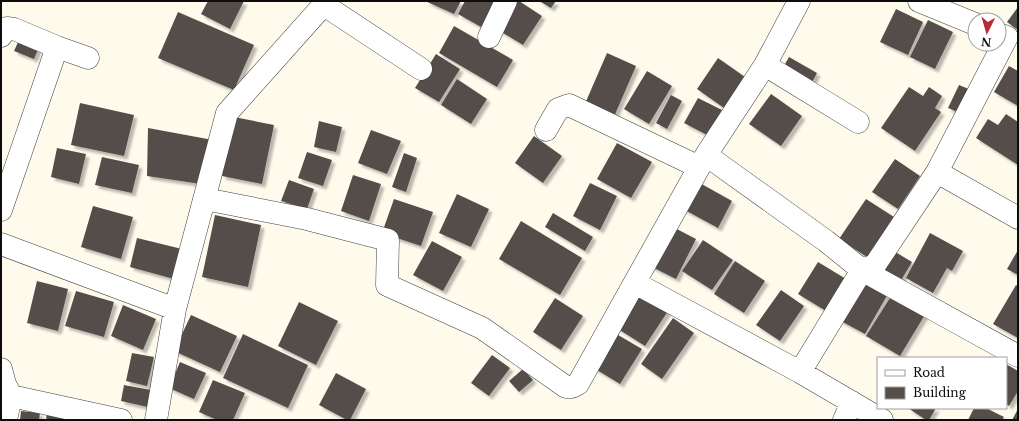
<svg xmlns="http://www.w3.org/2000/svg" width="1019" height="421" viewBox="0 0 1019 421" font-family="'Libre Baskerville',serif">
<defs>
<filter id="shadow"><feDropShadow dx="3.5" dy="3.5" stdDeviation="1" flood-color="#0004"/></filter>
</defs>
<rect width="100%" height="100%" fill="#fefbed"/>
<path fill="#554e49" filter="url(#shadow)" d="M 208,1 L 244,1 L 230,29 L 201,14 Z
M 425,1 L 461,1 L 454,14 Z
M 465,1 L 495,1 L 481,27 L 458,14 Z
M 513,1 L 519,1 L 542,16 L 523,45 L 495,28 Z
M 539,1 L 556,1 L 551,8 Z
M 1018,7 L 1018,30 L 1007,22 Z
M 896,9 L 923,22 L 908,55 L 880,42 Z
M 178,12 L 254,45 L 234,90 L 158,58 Z
M 928,20 L 953,32 L 935,69 L 910,57 Z
M 454,26 L 513,60 L 497,87 L 439,53 Z
M 20,38 L 39,47 L 34,59 L 14,51 Z
M 607,53 L 636,66 L 613,119 L 584,106 Z
M 436,54 L 460,69 L 439,102 L 415,88 Z
M 789,57 L 817,73 L 809,88 L 780,73 Z
M 718,58 L 745,77 L 724,108 L 697,89 Z
M 1009,66 L 1018,71 L 1018,106 L 994,92 Z
M 647,71 L 672,86 L 649,124 L 624,109 Z
M 457,79 L 487,99 L 471,124 L 441,105 Z
M 959,85 L 971,90 L 960,113 L 948,108 Z
M 909,87 L 923,96 L 929,87 L 942,96 L 935,108 L 941,112 L 915,151 L 881,128 Z
M 771,94 L 802,116 L 781,146 L 749,124 Z
M 671,95 L 682,101 L 667,129 L 656,123 Z
M 698,98 L 724,111 L 711,137 L 684,123 Z
M 80,103 L 134,115 L 124,156 L 71,145 Z
M 1006,114 L 1018,122 L 1018,165 L 976,138 L 988,119 L 998,125 Z
M 234,117 L 274,125 L 262,184 L 222,176 Z
M 319,121 L 342,127 L 336,152 L 314,147 Z
M 148,128 L 213,140 L 201,184 L 147,176 Z
M 371,130 L 401,141 L 387,174 L 358,163 Z
M 534,136 L 562,156 L 543,183 L 515,163 Z
M 617,143 L 652,162 L 631,198 L 597,179 Z
M 57,148 L 86,154 L 79,184 L 51,177 Z
M 307,152 L 332,160 L 323,186 L 298,178 Z
M 404,153 L 417,158 L 406,192 L 392,187 Z
M 102,157 L 139,165 L 132,193 L 95,185 Z
M 895,159 L 920,176 L 898,209 L 872,192 Z
M 353,175 L 381,184 L 369,221 L 341,211 Z
M 289,180 L 314,189 L 307,209 L 281,201 Z
M 698,182 L 732,201 L 718,228 L 683,209 Z
M 590,183 L 617,196 L 600,230 L 573,216 Z
M 457,194 L 489,209 L 471,247 L 439,233 Z
M 394,199 L 433,212 L 421,246 L 382,233 Z
M 866,199 L 894,217 L 867,257 L 839,239 Z
M 93,206 L 133,217 L 121,259 L 81,247 Z
M 553,213 L 593,237 L 585,251 L 545,227 Z
M 215,215 L 261,225 L 248,287 L 202,277 Z
M 521,221 L 582,258 L 560,295 L 499,259 Z
M 669,225 L 696,239 L 676,279 L 648,265 Z
M 930,233 L 963,251 L 952,271 L 947,268 L 933,293 L 906,278 Z
M 137,238 L 182,249 L 174,279 L 130,267 Z
M 703,240 L 733,260 L 712,290 L 682,271 Z
M 432,241 L 462,257 L 443,291 L 413,275 Z
M 892,250 L 912,262 L 900,282 L 880,270 Z
M 1018,250 L 1018,275 L 1007,269 Z
M 735,261 L 765,281 L 744,313 L 714,294 Z
M 818,262 L 846,279 L 826,311 L 798,294 Z
M 863,278 L 889,292 L 865,334 L 839,320 Z
M 37,281 L 68,289 L 58,331 L 27,323 Z
M 1016,285 L 1018,286 L 1018,338 L 993,324 Z
M 781,290 L 804,306 L 780,341 L 756,325 Z
M 76,291 L 114,302 L 104,337 L 65,326 Z
M 638,291 L 668,311 L 645,346 L 615,327 Z
M 893,293 L 926,313 L 900,356 L 866,336 Z
M 555,298 L 583,316 L 561,350 L 533,332 Z
M 299,302 L 338,321 L 316,365 L 278,346 Z
M 123,305 L 156,319 L 143,350 L 111,336 Z
M 191,315 L 237,336 L 220,372 L 174,351 Z
M 673,318 L 694,333 L 662,379 L 641,364 Z
M 613,332 L 642,349 L 620,384 L 592,367 Z
M 243,334 L 308,365 L 288,408 L 223,378 Z
M 132,353 L 154,357 L 147,386 L 126,381 Z
M 492,355 L 510,368 L 489,396 L 471,383 Z
M 180,362 L 206,373 L 194,399 L 169,388 Z
M 1006,364 L 1018,371 L 1018,391 L 1009,406 L 1006,404 Z
M 523,369 L 533,380 L 519,392 L 509,381 Z
M 336,373 L 366,389 L 350,420 L 347,420 L 319,405 Z
M 213,380 L 245,393 L 233,420 L 217,420 L 199,412 Z
M 124,385 L 151,390 L 148,407 L 121,401 Z
M 908,408 L 936,408 L 929,420 L 926,420 Z
M 974,408 L 986,408 L 1004,417 L 1002,420 L 968,420 Z
M 1018,409 L 1018,420 L 1012,420 Z
M 21,411 L 40,413 L 39,420 L 20,420 Z
M 47,411 L 76,420 L 46,420 Z"/>
<g fill="none" stroke-linecap="round" stroke-linejoin="round">
<g stroke="#3f3f3f" stroke-width="23">
<path id="minor" d="M 919,1 L 975,24
M 324,5 L 421,69
M 1,36 L 7,28 L 14,29 L 57,47 L 88,58
M 489,37 L 506,1
M 765,65 L 858,122
M 546,130 L 558,109 L 569,105 L 699,167
M 706,155 L 826,241 L 862,270 L 1018,356
M 937,172 L 1018,218
M 205,199 L 307,219 L 388,240 L 387,285 L 482,328 L 566,387 L 572,387 L 578,384 L 706,155 L 765,65 L 799,1
M 1,210 L 57,47
M 1,244 L 175,309
M 635,283 L 800,372 L 882,420
M 1,369 L 5,384 L 11,396 L 121,420
M 800,372 L 862,270 L 875,265 L 937,172 L 1007,37 L 999,34
M 6,420 L 11,396
M 156,420 L 175,309 L 227,113 L 327,1
M 844,420 L 852,402"/>
</g>
<use href="#minor" stroke="#fff" stroke-width="22"/>
</g>
<rect width="1019" height="421" fill="none" stroke="#0c0c0c" stroke-width="4"/>
<rect x="877" y="357" width="130" height="52" fill="#ffffff" stroke="#9e9e9e"/>
<rect x="885" y="370" width="20" height="6" fill="#ffffff" stroke="#9e9e9e"/>
<text x="913" y="377" font-size="12" fill="#0c0c0c">Road</text>
<rect x="885" y="387" width="20" height="12" fill="#554e49" stroke="#9e9e9e"/>
<text x="913" y="397" font-size="12" fill="#0c0c0c">Building</text>
<g transform="translate(987 32) rotate(185)"><circle r="19" fill="#ffffff" stroke="#9e9e9e"/>
<path d="M0-3L7 15L0 10L-7 15Z" fill="#b52c34"/>
<text y="-6" font-size="11" font-weight="bold" text-anchor="middle" fill="#0c0c0c">N</text>
</g>
</svg>
